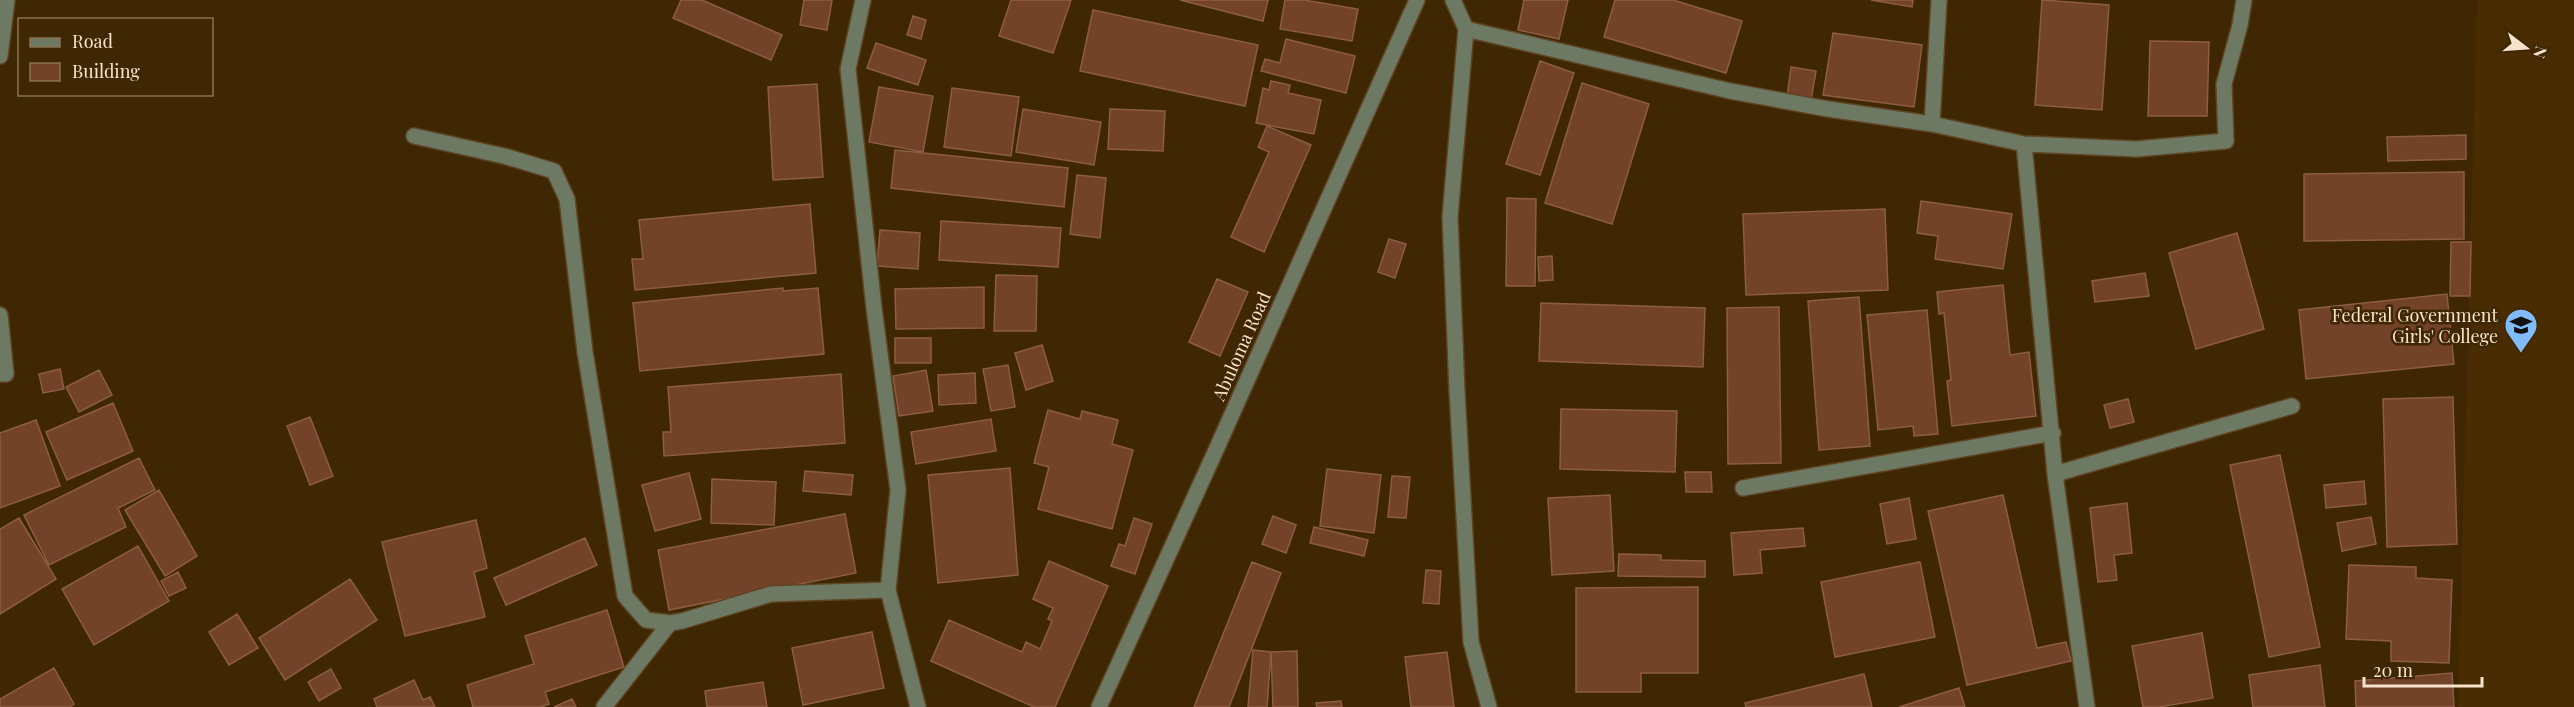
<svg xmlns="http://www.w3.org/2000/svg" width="2574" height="707" viewBox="0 0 2574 707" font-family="'Playfair Display',serif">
<rect width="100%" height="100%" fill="#402703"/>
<path fill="#492c01" d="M 2477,0 L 2574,0 L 2574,707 L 2458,707 Z"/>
<path fill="#724328" stroke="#8d5d41" stroke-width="1.5" d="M 681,0 L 702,0 L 782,35 L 771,60 L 673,18 Z
M 804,0 L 832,0 L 827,30 L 800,25 Z
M 1011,0 L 1071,0 L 1053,53 L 999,36 Z
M 1180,0 L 1268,0 L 1263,21 Z
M 1285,0 L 1304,0 L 1358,9 L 1352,41 L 1280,29 Z
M 1524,0 L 1568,0 L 1559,39 L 1518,30 Z
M 1615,0 L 1673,0 L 1742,21 L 1726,73 L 1604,37 Z
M 1871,0 L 1913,0 L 1912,7 Z
M 2042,0 L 2109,5 L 2102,110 L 2035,105 Z
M 1093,10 L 1258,45 L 1245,106 L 1080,71 Z
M 913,16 L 926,20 L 921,39 L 907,35 Z
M 1833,33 L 1922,45 L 1914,107 L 1823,95 Z
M 1286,39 L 1355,56 L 1346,93 L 1261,71 L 1265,59 L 1280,63 Z
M 2150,41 L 2209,42 L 2207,116 L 2148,116 Z
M 876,43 L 926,60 L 918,85 L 867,68 Z
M 1540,61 L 1574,73 L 1540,175 L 1506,164 Z
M 1791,67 L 1816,71 L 1811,100 L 1787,97 Z
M 1271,81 L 1290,85 L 1288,93 L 1321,100 L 1314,134 L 1256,123 L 1263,88 L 1269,90 Z
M 1582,83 L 1649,104 L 1612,224 L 1545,203 Z
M 817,84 L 823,177 L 773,180 L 768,87 Z
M 879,87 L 933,96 L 923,152 L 869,142 Z
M 952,88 L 1019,97 L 1011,156 L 944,147 Z
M 1023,109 L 1101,122 L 1094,165 L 1016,152 Z
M 1110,109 L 1165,111 L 1163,151 L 1108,149 Z
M 1267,126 L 1311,145 L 1264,252 L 1231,237 L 1269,152 L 1258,147 Z
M 2466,135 L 2466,159 L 2388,161 L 2387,137 Z
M 895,150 L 1068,168 L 1064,207 L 891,188 Z
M 2464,172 L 2464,239 L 2304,241 L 2304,174 Z
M 1077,175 L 1106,178 L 1100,238 L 1070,234 Z
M 1507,198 L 1536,199 L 1535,286 L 1506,286 Z
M 1921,201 L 2012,214 L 2003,269 L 1935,259 L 1938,236 L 1917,233 Z
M 810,204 L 816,273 L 635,290 L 632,259 L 643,259 L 639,220 Z
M 1885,209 L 1888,290 L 1746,295 L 1743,214 Z
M 941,221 L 1061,228 L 1058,267 L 939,260 Z
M 880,230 L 920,233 L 918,269 L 877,266 Z
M 2237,233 L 2264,329 L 2196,349 L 2169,253 Z
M 1389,239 L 1406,244 L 1395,278 L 1378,272 Z
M 2451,242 L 2471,242 L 2470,296 L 2450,296 Z
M 1552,256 L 1553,280 L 1539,281 L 1538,257 Z
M 2145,273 L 2149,296 L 2095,302 L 2092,281 Z
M 996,275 L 1037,276 L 1036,331 L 994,331 Z
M 1217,279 L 1248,292 L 1220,356 L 1189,342 Z
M 2003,285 L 2010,355 L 2029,352 L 2036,416 L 1952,426 L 1947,381 L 1951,380 L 1944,313 L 1939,314 L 1937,292 Z
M 984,287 L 984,328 L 896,329 L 895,289 Z
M 783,288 L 783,291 L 818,288 L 824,354 L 640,371 L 633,303 Z
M 2447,294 L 2454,364 L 2306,379 L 2299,310 Z
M 1859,297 L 1870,446 L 1819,450 L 1808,301 Z
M 1541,303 L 1705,308 L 1703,367 L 1539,361 Z
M 1779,307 L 1781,463 L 1728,464 L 1727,308 Z
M 1927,310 L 1938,434 L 1914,436 L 1913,426 L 1878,430 L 1867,315 Z
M 895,338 L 931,338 L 931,363 L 895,363 Z
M 1042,345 L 1053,381 L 1026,390 L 1015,353 Z
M 1008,365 L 1015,407 L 991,411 L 983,369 Z
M 60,369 L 64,389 L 43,393 L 39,374 Z
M 99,370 L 112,395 L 79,412 L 66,387 Z
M 926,370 L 933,411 L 899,416 L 893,376 Z
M 975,373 L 976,403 L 939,405 L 938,375 Z
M 841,374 L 845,443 L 664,456 L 663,432 L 671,432 L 668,387 Z
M 2453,397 L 2457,544 L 2387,547 L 2383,399 Z
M 2128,399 L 2134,422 L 2110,428 L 2104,405 Z
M 113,403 L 133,451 L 67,480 L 46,432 Z
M 1561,409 L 1677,411 L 1675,472 L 1560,469 Z
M 1048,410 L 1080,419 L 1082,411 L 1118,420 L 1112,444 L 1133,450 L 1112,529 L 1038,509 L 1049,467 L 1034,463 Z
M 310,417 L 333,476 L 310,485 L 287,426 Z
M 991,419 L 996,451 L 916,464 L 911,432 Z
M 36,420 L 60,486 L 0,508 L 0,433 Z
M 2280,455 L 2320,647 L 2269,657 L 2230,465 Z
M 139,458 L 155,490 L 118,508 L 126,527 L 49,565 L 24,515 Z
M 1010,468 L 1018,575 L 938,583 L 928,475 Z
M 1327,469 L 1381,475 L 1374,533 L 1320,526 Z
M 805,471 L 853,475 L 851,495 L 803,491 Z
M 1685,472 L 1711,472 L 1712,492 L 1686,492 Z
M 689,473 L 701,519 L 655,531 L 642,485 Z
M 1392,476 L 1410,477 L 1406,518 L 1388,517 Z
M 712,479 L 776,482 L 774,525 L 711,523 Z
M 2364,481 L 2366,504 L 2326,508 L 2324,485 Z
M 159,490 L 197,556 L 165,576 L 125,510 Z
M 1610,495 L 1614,571 L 1552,575 L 1548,498 Z
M 2003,495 L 2037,648 L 2066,642 L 2071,661 L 1967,685 L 1928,511 Z
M 1909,498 L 1916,539 L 1887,544 L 1880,504 Z
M 2127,503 L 2132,553 L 2114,555 L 2117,580 L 2098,582 L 2090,508 Z
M 845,514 L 856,573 L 669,610 L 658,550 Z
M 1273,516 L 1296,525 L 1286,553 L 1262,544 Z
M 2371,517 L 2376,544 L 2342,551 L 2337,523 Z
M 19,518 L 56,579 L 0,614 L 0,529 Z
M 1134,518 L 1152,524 L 1135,574 L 1111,566 L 1119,544 L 1125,546 Z
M 476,520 L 487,568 L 474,572 L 485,617 L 405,636 L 382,542 Z
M 1314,527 L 1368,540 L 1364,556 L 1310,543 Z
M 1803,528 L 1805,546 L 1760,550 L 1762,573 L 1734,575 L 1731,533 Z
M 585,538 L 597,565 L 506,605 L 494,578 Z
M 138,546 L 169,601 L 94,645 L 62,589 Z
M 1619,554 L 1661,555 L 1661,560 L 1705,561 L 1705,577 L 1618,576 Z
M 1049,561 L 1108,586 L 1055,707 L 1034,707 L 931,661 L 949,620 L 1022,652 L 1026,642 L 1040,649 L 1052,621 L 1048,619 L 1053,608 L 1033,599 Z
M 1252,562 L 1281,573 L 1229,707 L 1194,707 Z
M 1920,562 L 1935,637 L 1835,657 L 1821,582 Z
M 2349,565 L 2416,567 L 2416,578 L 2452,580 L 2449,663 L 2391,661 L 2391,641 L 2346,639 Z
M 1426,570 L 1441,571 L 1439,604 L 1423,603 Z
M 178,572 L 186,588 L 169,596 L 161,581 Z
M 350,579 L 377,620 L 285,680 L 259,638 Z
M 1698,587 L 1698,673 L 1641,673 L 1641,692 L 1576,692 L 1576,588 Z
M 607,610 L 624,667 L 545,692 L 549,704 L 541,707 L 473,707 L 467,685 L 534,664 L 525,636 Z
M 237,614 L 258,648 L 229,665 L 209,632 Z
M 872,632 L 884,688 L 803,705 L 792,648 Z
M 2202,633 L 2213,698 L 2159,707 L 2143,707 L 2132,646 Z
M 1253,650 L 1271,652 L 1267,707 L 1248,707 Z
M 1297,651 L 1298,707 L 1273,707 L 1271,652 Z
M 1447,652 L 1454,707 L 1411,707 L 1405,657 Z
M 2320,665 L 2325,707 L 2253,707 L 2249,675 Z
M 54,668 L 74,704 L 70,707 L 0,707 L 0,699 Z
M 331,669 L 341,688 L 319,701 L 308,682 Z
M 2452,673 L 2454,707 L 2356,707 L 2355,681 Z
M 1864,674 L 1872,707 L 1746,707 L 1745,703 Z
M 414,680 L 423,700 L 430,697 L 435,707 L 377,707 L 374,699 Z
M 763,682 L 767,707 L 707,707 L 705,691 Z
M 1959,688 L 1965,707 L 1899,707 Z
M 572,699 L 576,707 L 554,707 Z
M 1341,701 L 1342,707 L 1317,707 L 1316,703 Z"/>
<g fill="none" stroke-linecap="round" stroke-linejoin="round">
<g stroke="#5d4523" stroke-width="18">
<path id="minor" d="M 863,0 L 848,69 L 874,308 L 898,490 L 888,590 L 918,707
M 1453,0 L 1466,29 L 1450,217 L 1457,391 L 1471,642 L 1489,707
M 1466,29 L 1730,91 L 1828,109 L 1932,124 L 2024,144 L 2136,149 L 2226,141 L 2224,84 L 2240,25 L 2244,0
M 0,56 L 7,0
M 1932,124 L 1939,0
M 414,136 L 504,156 L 554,171 L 567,199 L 585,352 L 625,596 L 646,620 L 670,623 L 682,621 L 771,594 L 888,590
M 2024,144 L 2055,474 L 2087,707
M 0,315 L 6,374 L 0,374
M 2055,474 L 2292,406
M 1743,488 L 2053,433
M 604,707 L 670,623
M 1099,707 L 1216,450 L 1417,0"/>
</g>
<use href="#minor" stroke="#6e7964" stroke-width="15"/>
</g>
<defs>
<g id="university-pin" transform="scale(1.725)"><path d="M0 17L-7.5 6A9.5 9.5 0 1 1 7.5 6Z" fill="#81bcfa" stroke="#402703"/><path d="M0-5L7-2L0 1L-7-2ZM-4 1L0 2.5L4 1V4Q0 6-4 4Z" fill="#111"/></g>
</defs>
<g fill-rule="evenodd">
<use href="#university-pin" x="2521" y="325"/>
</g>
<g text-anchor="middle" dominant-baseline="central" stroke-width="5" stroke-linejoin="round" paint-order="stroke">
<g font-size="18" fill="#f7e3cc" stroke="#402703" text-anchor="end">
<text x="2498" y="315">Federal Government<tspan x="2498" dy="21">Girls' College</tspan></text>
</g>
<g font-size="18" fill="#f7e3cc" stroke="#402703">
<text transform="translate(1241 346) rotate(-66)">Abuloma Road</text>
</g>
</g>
<rect x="18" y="18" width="195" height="78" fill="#402703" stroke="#897253" stroke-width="1.5"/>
<rect x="30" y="38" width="30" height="9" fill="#6e7964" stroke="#897253" stroke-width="1.5"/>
<text x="72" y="48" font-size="18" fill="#f7e3cc">Road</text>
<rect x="30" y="63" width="30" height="18" fill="#724328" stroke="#897253" stroke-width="1.5"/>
<text x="72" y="78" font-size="18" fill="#f7e3cc">Building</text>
<g transform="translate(2526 48) rotate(107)" stroke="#402703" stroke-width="4.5" paint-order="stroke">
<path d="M0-4.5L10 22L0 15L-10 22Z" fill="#f7e3cc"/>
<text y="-9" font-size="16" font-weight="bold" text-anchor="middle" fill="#f7e3cc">N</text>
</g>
<path d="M2364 677v9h118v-9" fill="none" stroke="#f7e3cc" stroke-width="3"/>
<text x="2373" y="677" font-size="18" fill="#f7e3cc" stroke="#402703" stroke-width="4.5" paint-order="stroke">20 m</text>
</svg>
